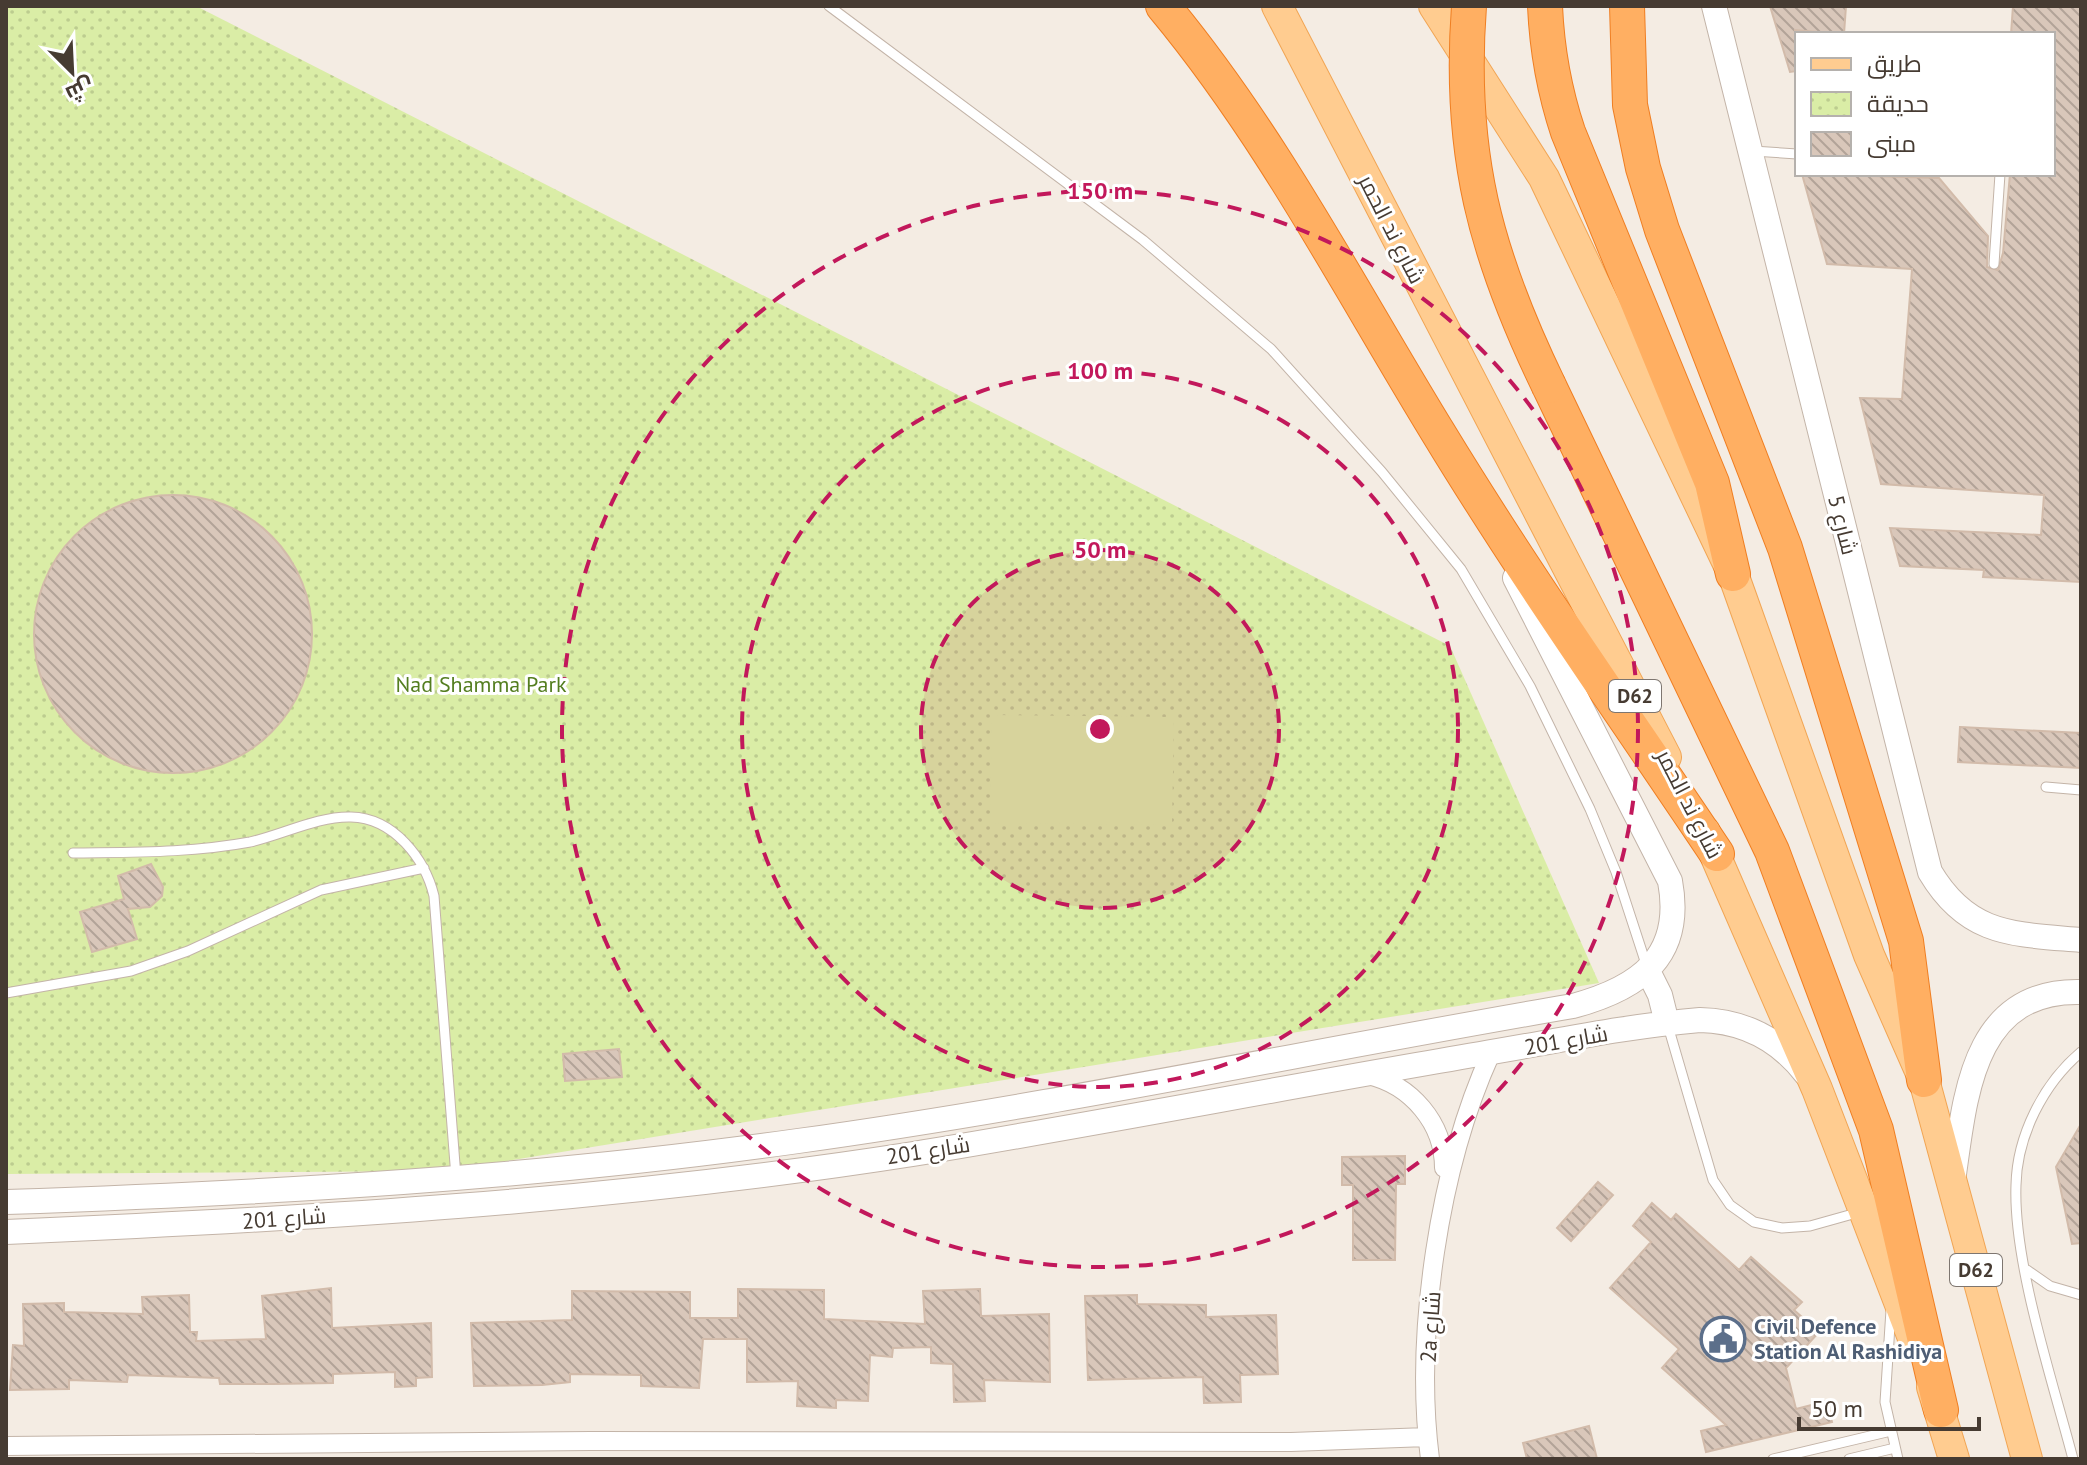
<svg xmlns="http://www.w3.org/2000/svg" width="2087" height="1465" viewBox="0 0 2087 1465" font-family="'PT Sans',Cairo,sans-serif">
<defs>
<pattern id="park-dots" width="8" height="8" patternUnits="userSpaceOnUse" patternTransform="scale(2)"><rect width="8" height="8" fill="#daeda6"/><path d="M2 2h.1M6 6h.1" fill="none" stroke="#bccc8f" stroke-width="1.8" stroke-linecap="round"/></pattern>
<pattern id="building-back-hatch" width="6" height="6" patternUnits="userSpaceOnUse" patternTransform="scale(2)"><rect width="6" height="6" fill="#d9c7ba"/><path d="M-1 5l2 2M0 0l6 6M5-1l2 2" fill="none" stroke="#b2a398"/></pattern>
</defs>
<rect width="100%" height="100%" fill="#f4ece3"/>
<path fill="url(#park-dots)" d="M 6,6 L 196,6 L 1450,646 L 1599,983 L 445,1171 L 6,1174 Z"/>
<path fill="#daeda6" d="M 992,715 L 1174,717 L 1172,825 L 990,823 Z"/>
<path fill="url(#building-back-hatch)" stroke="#d2bbaa" stroke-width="2" d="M 1770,6 L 1846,6 L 1844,34 L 1795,30 L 1797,71 L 1790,72 Z
M 2013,6 L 2081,6 L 2081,582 L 1983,577 L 1984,570 L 1900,566 L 1890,528 L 2041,535 L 2044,495 L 1881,484 L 1860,398 L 1902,399 L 1912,269 L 1827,264 L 1802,174 L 1939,178 L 1988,236 L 1987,267 L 1998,270 L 2003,253 L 2010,174 L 2053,174 L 2053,34 L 2011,34 Z
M34 634a139 139 0 1 1 278 0a139 139 0 1 1-278 0Z
M 1960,727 L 2081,733 L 2081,768 L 1958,762 Z
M 151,864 L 163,887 L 162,896 L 150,907 L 128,909 L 137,939 L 92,952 L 80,912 L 124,899 L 118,876 Z
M 619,1049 L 622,1077 L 565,1081 L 563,1054 Z
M 2081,1124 L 2081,1243 L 2072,1244 L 2056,1167 Z
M 1405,1156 L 1405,1184 L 1396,1184 L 1395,1260 L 1353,1260 L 1353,1185 L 1342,1185 L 1342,1157 Z
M 1598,1182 L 1613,1195 L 1571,1241 L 1557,1228 Z
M 1652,1203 L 1671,1220 L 1676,1214 L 1739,1270 L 1751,1257 L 1802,1302 L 1794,1310 L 1819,1332 L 1786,1368 L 1796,1409 L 1827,1401 L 1832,1422 L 1706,1452 L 1701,1431 L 1726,1425 L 1662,1368 L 1679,1349 L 1610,1288 L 1651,1242 L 1633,1226 Z
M 331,1288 L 332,1328 L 431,1323 L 432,1377 L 416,1378 L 416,1386 L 395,1387 L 395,1372 L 333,1374 L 333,1383 L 273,1384 L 220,1384 L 219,1378 L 128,1375 L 127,1382 L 69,1380 L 69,1389 L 10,1390 L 13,1345 L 24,1346 L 23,1304 L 64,1303 L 64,1312 L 143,1314 L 142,1297 L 189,1295 L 190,1332 L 197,1332 L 196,1341 L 266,1339 L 262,1296 Z
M 738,1289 L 824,1290 L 824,1319 L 925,1324 L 923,1291 L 980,1289 L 981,1316 L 1049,1314 L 1050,1382 L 984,1380 L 985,1401 L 954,1402 L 953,1364 L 931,1363 L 931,1347 L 893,1348 L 892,1357 L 870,1355 L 868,1401 L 836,1400 L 836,1408 L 797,1406 L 798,1381 L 747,1382 L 747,1339 L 703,1339 L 699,1388 L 641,1386 L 641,1375 L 570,1374 L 570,1382 L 542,1385 L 474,1386 L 471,1323 L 572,1320 L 572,1291 L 690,1292 L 690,1318 L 738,1318 Z
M 1137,1295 L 1137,1304 L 1206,1305 L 1206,1317 L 1276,1315 L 1278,1374 L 1240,1375 L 1241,1402 L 1204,1403 L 1203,1377 L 1088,1380 L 1085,1296 Z
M 1589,1426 L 1597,1459 L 1527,1459 L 1523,1443 Z"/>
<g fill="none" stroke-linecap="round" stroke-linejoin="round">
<g stroke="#c3b4a8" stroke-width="11">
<path id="service" d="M 829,6 L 1143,240 L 1271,349 L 1382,472 L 1461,569 L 1530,686 L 1590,809 L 1616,872 L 1647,967
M 1753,151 L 1797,154
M 1994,264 L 2000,174
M 2046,787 L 2081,790
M 73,853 C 132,852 191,853 250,842 C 282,835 318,816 351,817 C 394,818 425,859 434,896 L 456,1177
M 6,993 L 131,971 L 188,951 L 321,890 L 424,868
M 1668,1026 L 1713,1180 L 1730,1205 L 1754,1222 L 1782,1228 L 1810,1226 L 1860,1212
M 2027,1270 L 2050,1286 L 2081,1295
M 1891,1310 L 1885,1402 L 1898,1459
M 1773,1459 L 1891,1431
M 1849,1459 L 1895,1448
M 2073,1459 C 2053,1382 2013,1263 2016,1185 C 2017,1136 2043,1084 2081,1052"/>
</g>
<g stroke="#c3b4a8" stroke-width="20">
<path id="minor" d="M 1368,1075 C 1411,1085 1444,1123 1444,1168
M 6,1446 L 591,1441 L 1291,1442 L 1427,1437
M 1430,1459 C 1414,1334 1439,1167 1491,1053"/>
</g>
<g stroke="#c3b4a8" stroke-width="26">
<path id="tertiary" d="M 1714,6 L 1930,872 C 1968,936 2013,934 2081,940
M 1648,971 L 1660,995 L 1667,1023
M 1953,1181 C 1965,1101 1970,989 2081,992
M 6,1202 C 270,1193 536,1178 798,1141 C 1058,1105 1315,1050 1573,1006 C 1640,988 1684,956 1670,881 L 1515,578
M 6,1232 C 309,1219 613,1201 913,1154 C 1102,1123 1290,1086 1480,1054 C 1553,1042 1626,1026 1700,1020 C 1744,1021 1779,1039 1806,1074"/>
</g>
<g stroke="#f1a554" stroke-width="32">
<path id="primary" d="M 1277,6 L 1666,757
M 1434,6 L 1544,178 L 1733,574 L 1869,955 L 1924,1080 L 2027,1459
M 1705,832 L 1817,1089 L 1913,1338
M 1932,1387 L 1954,1459"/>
</g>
<g stroke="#ef7e22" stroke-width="36">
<path id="motorway" d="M 1163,6 C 1272,137 1350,289 1439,434 C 1526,577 1624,715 1717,854
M 1545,6 C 1547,51 1554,90 1568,132 L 1712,483 L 1733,574
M 1627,6 L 1630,105 L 1643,168 L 1662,230 L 1785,548 L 1906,941 L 1924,1080
M 1549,386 L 1772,851 L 1876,1130 L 1941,1410"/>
</g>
<use href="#service" stroke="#fff" stroke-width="9"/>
<use href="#minor" stroke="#fff" stroke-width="18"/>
<use href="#tertiary" stroke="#fff" stroke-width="24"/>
<use href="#primary" stroke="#ffcc90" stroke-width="30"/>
<use href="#motorway" stroke="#ffaf62" stroke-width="34"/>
<g stroke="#ef7e22" stroke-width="36" stroke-linecap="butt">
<path id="motorway-bridge" d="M 1469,6 C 1458,153 1485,254 1549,386"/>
</g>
<use href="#motorway-bridge" stroke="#ffaf62" stroke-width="34"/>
</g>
<circle cx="1100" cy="729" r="179" fill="#c2185b" fill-opacity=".12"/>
<g fill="none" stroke="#c2185b" stroke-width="4" stroke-dasharray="14 10">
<circle cx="1100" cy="729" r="179"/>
<circle cx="1100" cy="729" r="358"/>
<circle cx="1100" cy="729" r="538"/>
</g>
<defs>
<g id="civic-ring" transform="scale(2.3)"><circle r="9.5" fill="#fff" stroke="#5c6f8a" stroke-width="1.5"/><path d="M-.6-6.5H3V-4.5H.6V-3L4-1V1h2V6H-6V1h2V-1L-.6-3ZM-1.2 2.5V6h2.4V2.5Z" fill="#5c6f8a"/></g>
</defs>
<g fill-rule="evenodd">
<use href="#civic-ring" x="1723" y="1339"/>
</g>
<g text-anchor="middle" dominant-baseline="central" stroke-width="6" stroke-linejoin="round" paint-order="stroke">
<g fill="#fff" stroke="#7e7670" stroke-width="2">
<rect x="1609" y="680" width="52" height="32" rx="6"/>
<rect x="1950" y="1254" width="52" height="32" rx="6"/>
</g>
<g font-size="20" font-weight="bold" fill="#463b32">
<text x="1635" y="696">D62</text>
<text x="1976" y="1270">D62</text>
</g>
<g font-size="22" fill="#463b32" stroke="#fff">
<text transform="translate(1392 229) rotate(63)">شارع ند الحمر</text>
<text transform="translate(1843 525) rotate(76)">شارع 5</text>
<text transform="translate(1690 804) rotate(63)">شارع ند الحمر</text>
<text transform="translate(1566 1040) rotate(-10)">شارع 201</text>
<text transform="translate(928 1150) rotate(-9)">شارع 201</text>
<text transform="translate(284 1218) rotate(-4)">شارع 201</text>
<text transform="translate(1430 1327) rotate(-86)">2a شارع</text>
</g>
<g font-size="22" fill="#547e20" stroke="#fff">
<text x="481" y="684">Nad Shamma Park</text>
</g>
<g font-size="22" font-weight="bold" fill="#4e5e75" stroke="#fff" text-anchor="start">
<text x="1754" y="1326">Civil Defence<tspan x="1754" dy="25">Station Al Rashidiya</tspan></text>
</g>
</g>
<circle cx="1100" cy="729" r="12" fill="#c2185b" stroke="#fff" stroke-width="4"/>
<g font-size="24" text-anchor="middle" font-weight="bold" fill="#c2185b" stroke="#fff" stroke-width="6" stroke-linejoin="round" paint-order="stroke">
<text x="1100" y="199">150 m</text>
<text x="1100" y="379">100 m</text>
<text x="1100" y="558">50 m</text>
</g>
<rect width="2087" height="1465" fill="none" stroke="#463b32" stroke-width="16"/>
<rect x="1795" y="32" width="260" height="144" fill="#ffffff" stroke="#b5b1ad" stroke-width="2"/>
<rect x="1811" y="58" width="40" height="12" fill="#ffcc90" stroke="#b5b1ad" stroke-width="2"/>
<text x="1867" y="72" font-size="24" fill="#463b32">طريق</text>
<rect x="1811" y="92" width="40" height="24" fill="url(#park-dots)" stroke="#b5b1ad" stroke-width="2"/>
<text x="1867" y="112" font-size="24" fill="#463b32">حديقة</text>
<rect x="1811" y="132" width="40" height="24" fill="url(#building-back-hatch)" stroke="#b5b1ad" stroke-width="2"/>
<text x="1867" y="152" font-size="24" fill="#463b32">مبنى</text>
<g transform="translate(72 72) rotate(156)" stroke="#ffffff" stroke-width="6" paint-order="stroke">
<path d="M0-6L14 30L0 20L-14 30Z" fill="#463b32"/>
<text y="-12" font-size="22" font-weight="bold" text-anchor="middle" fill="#463b32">ش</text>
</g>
<path d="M1799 1417v12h180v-12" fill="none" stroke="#463b32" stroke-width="4"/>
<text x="1811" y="1417" font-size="24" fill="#463b32" stroke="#ffffff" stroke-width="6" paint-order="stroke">50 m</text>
</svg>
